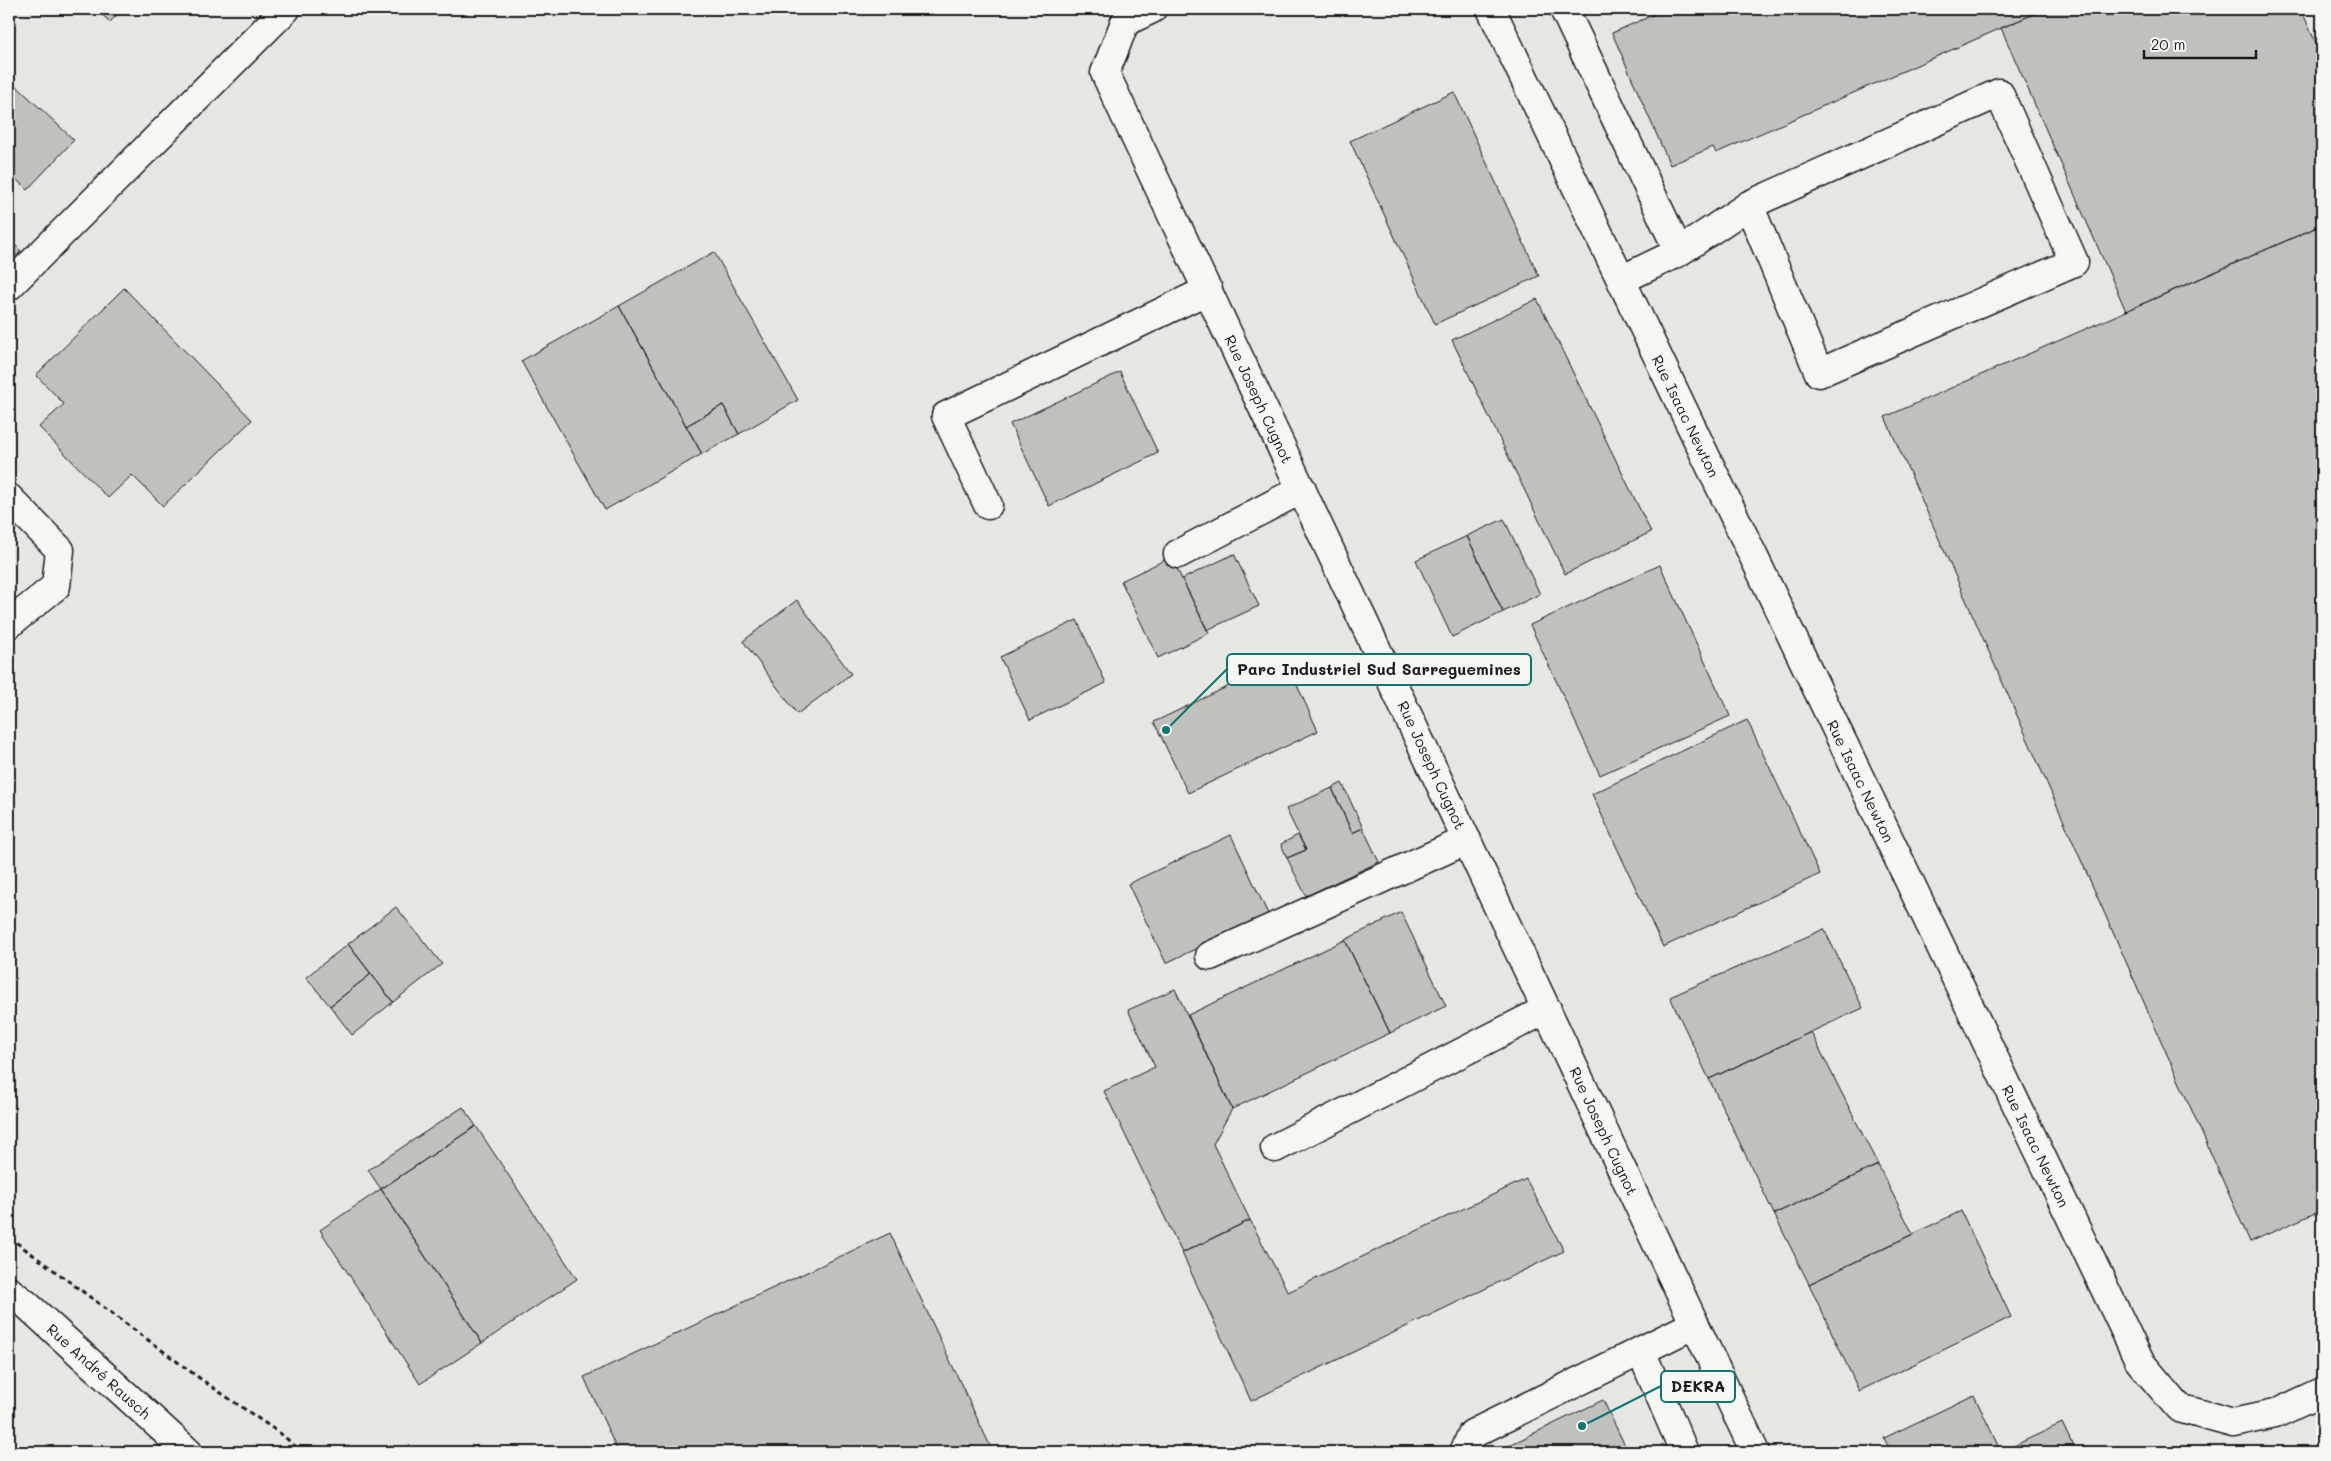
<svg xmlns="http://www.w3.org/2000/svg" width="2331" height="1461" viewBox="0 0 2331 1461" font-family="Mali,sans-serif">
<rect width="100%" height="100%" fill="#f6f6f2"/>
<filter id="ink" filterUnits="userSpaceOnUse"><feTurbulence type="fractalNoise" baseFrequency=".02" numOctaves="2"/><feDisplacementMap in="SourceGraphic" scale="10" xChannelSelector="R" yChannelSelector="G"/><feConvolveMatrix kernelMatrix="1 2 1 2 8 2 1 2 1" color-interpolation-filters="sRGB"/></filter>
<g filter="url(#ink)">
<path fill="#e6e6e2" d="M 9,9 L 2322,9 L 2322,1452 L 9,1452 Z"/>
<path fill="#c0c0bd" stroke="#1c1c1c" d="M 96,9 L 123,9 L 110,22 Z
M 1653,9 L 2045,9 L 1716,153 L 1713,147 L 1670,165 L 1612,33 L 1655,14 Z
M 2045,9 L 2301,9 L 2322,57 L 2322,225 L 2126,311 L 2001,28 Z
M 9,79 L 74,140 L 27,190 L 9,172 Z
M 1454,92 L 1539,276 L 1435,324 L 1350,141 Z
M 2322,225 L 2322,1210 L 2250,1242 L 1885,417 Z
M 9,239 L 21,251 L 9,264 Z
M 714,252 L 798,400 L 739,434 L 723,405 L 686,426 L 619,306 Z
M 124,288 L 252,420 L 163,506 L 132,475 L 108,498 L 39,427 L 64,404 L 36,375 Z
M 1537,299 L 1651,532 L 1565,574 L 1452,340 Z
M 619,306 L 702,454 L 605,510 L 521,361 Z
M 1120,372 L 1158,453 L 1049,506 L 1010,424 Z
M 723,405 L 739,434 L 702,454 L 686,426 Z
M 1504,519 L 1540,594 L 1503,612 L 1467,536 Z
M 1467,536 L 1503,612 L 1452,637 L 1416,560 Z
M 1234,554 L 1259,606 L 1207,630 L 1182,579 Z
M 1171,557 L 1209,633 L 1158,658 L 1121,581 Z
M 1660,565 L 1730,716 L 1600,775 L 1530,625 Z
M 797,600 L 851,674 L 797,714 L 743,641 Z
M 1077,620 L 1106,683 L 1030,720 L 1000,657 Z
M 1285,659 L 1318,731 L 1188,793 L 1154,722 Z
M 1747,720 L 1820,874 L 1663,947 L 1592,794 Z
M 1342,783 L 1363,828 L 1352,833 L 1332,788 Z
M 1332,788 L 1352,833 L 1363,828 L 1379,862 L 1306,896 L 1287,858 L 1306,850 L 1286,809 Z
M 1231,835 L 1268,914 L 1166,963 L 1128,884 Z
M 1298,835 L 1306,850 L 1287,858 L 1281,844 Z
M 396,907 L 442,964 L 393,1002 L 348,944 Z
M 1401,912 L 1446,1006 L 1390,1033 L 1345,940 Z
M 1824,929 L 1863,1008 L 1709,1079 L 1670,997 Z
M 1345,940 L 1390,1033 L 1232,1109 L 1188,1015 Z
M 348,944 L 371,974 L 330,1006 L 306,977 Z
M 371,974 L 393,1002 L 352,1035 L 330,1006 Z
M 1175,989 L 1232,1109 L 1213,1144 L 1250,1220 L 1182,1253 L 1104,1091 L 1155,1067 L 1128,1010 Z
M 1811,1032 L 1878,1165 L 1774,1214 L 1709,1079 Z
M 463,1107 L 476,1126 L 381,1189 L 368,1170 Z
M 476,1126 L 577,1279 L 482,1343 L 381,1189 Z
M 1878,1165 L 1913,1234 L 1809,1284 L 1774,1214 Z
M 1526,1179 L 1564,1251 L 1251,1401 L 1182,1253 L 1250,1220 L 1288,1292 Z
M 381,1189 L 482,1343 L 420,1384 L 320,1230 Z
M 1961,1211 L 2011,1317 L 1859,1391 L 1809,1284 Z
M 890,1233 L 993,1452 L 618,1452 L 584,1377 Z
M 1974,1395 L 2001,1452 L 2062,1423 L 2076,1452 L 1891,1452 L 1884,1438 Z
M 1603,1400 L 1628,1452 L 1495,1452 Z"/>
<g fill="none" stroke-linecap="round" stroke-linejoin="round">
<g stroke="#1c1c1c" stroke-width="31">
<path id="minor" d="M 1152,9 L 1125,22 L 1105,73 L 1755,1452
M 1491,9 L 2140,1362 L 2179,1408 L 2233,1423 L 2275,1414 L 2322,1392
M 1564,9 L 1679,252 L 1621,280
M 1679,252 L 1749,205 L 1999,93 L 2074,262 L 1819,373 L 1749,205
M 9,286 L 286,9
M 9,498 L 60,550 L 56,586 L 9,624
M 988,505 L 946,416 L 1208,290
M 1178,554 L 1302,489
M 1210,956 L 1467,840
M 1275,1148 L 1547,1009
M 9,1291 L 27,1305 L 188,1452
M 1641,1351 L 1684,1452
M 1464,1452 L 1472,1434 L 1695,1324"/>
</g>
<path stroke="#1c1c1c" stroke-width="3" stroke-dasharray="5 4" stroke-linecap="butt" d="M 9,1237 L 202,1380 L 281,1434 L 302,1452"/>
<use href="#minor" stroke="#f6f6f2" stroke-width="28"/>
</g>
</g>
<g text-anchor="middle" dominant-baseline="central" stroke-width="4.5" stroke-linejoin="round" paint-order="stroke">
<g font-size="15" fill="#1c1c1c" stroke="#f6f6f2">
<text transform="translate(1259 399) rotate(65)">Rue Joseph Cugnot</text>
<text transform="translate(1686 416) rotate(64)">Rue Isaac Newton</text>
<text transform="translate(1432 765) rotate(65)">Rue Joseph Cugnot</text>
<text transform="translate(1861 781) rotate(64)">Rue Isaac Newton</text>
<text transform="translate(1604 1131) rotate(65)">Rue Joseph Cugnot</text>
<text transform="translate(2036 1146) rotate(64)">Rue Isaac Newton</text>
<text transform="translate(99 1371) rotate(42)">Rue André Rausch</text>
</g>
</g>
<path fill="none" stroke="#0f766e" stroke-width="2" d="M1166 730L1227 669M1582 1426L1661 1386"/>
<g fill="#0f766e" stroke="#f6f6f2" stroke-width="2">
<circle cx="1166" cy="730" r="5"/>
<circle cx="1582" cy="1426" r="5"/>
</g>
<g fill="#f6f6f2" stroke="#0f766e" stroke-width="2">
<rect x="1227" y="654" width="304" height="31" rx="5"/>
<rect x="1661" y="1371" width="74" height="31" rx="5"/>
</g>
<g font-size="16" text-anchor="middle" font-weight="bold" fill="#1c1c1c">
<text x="1379" y="675">Parc Industriel Sud Sarreguemines</text>
<text x="1698" y="1392">DEKRA</text>
</g>
<rect width="2331" height="1461" fill="none" stroke="#f6f6f2" stroke-width="30"/>
<rect x="15" y="15" width="2301" height="1431" fill="none" stroke="#1c1c1c" stroke-width="2" filter="url(#ink)"/>
<path d="M2144 50v8h112v-8" fill="none" stroke="#1c1c1c" stroke-width="2.5"/>
<text x="2151" y="50" font-size="15" fill="#1c1c1c" stroke="#f6f6f2" stroke-width="4" paint-order="stroke">20 m</text>
</svg>
